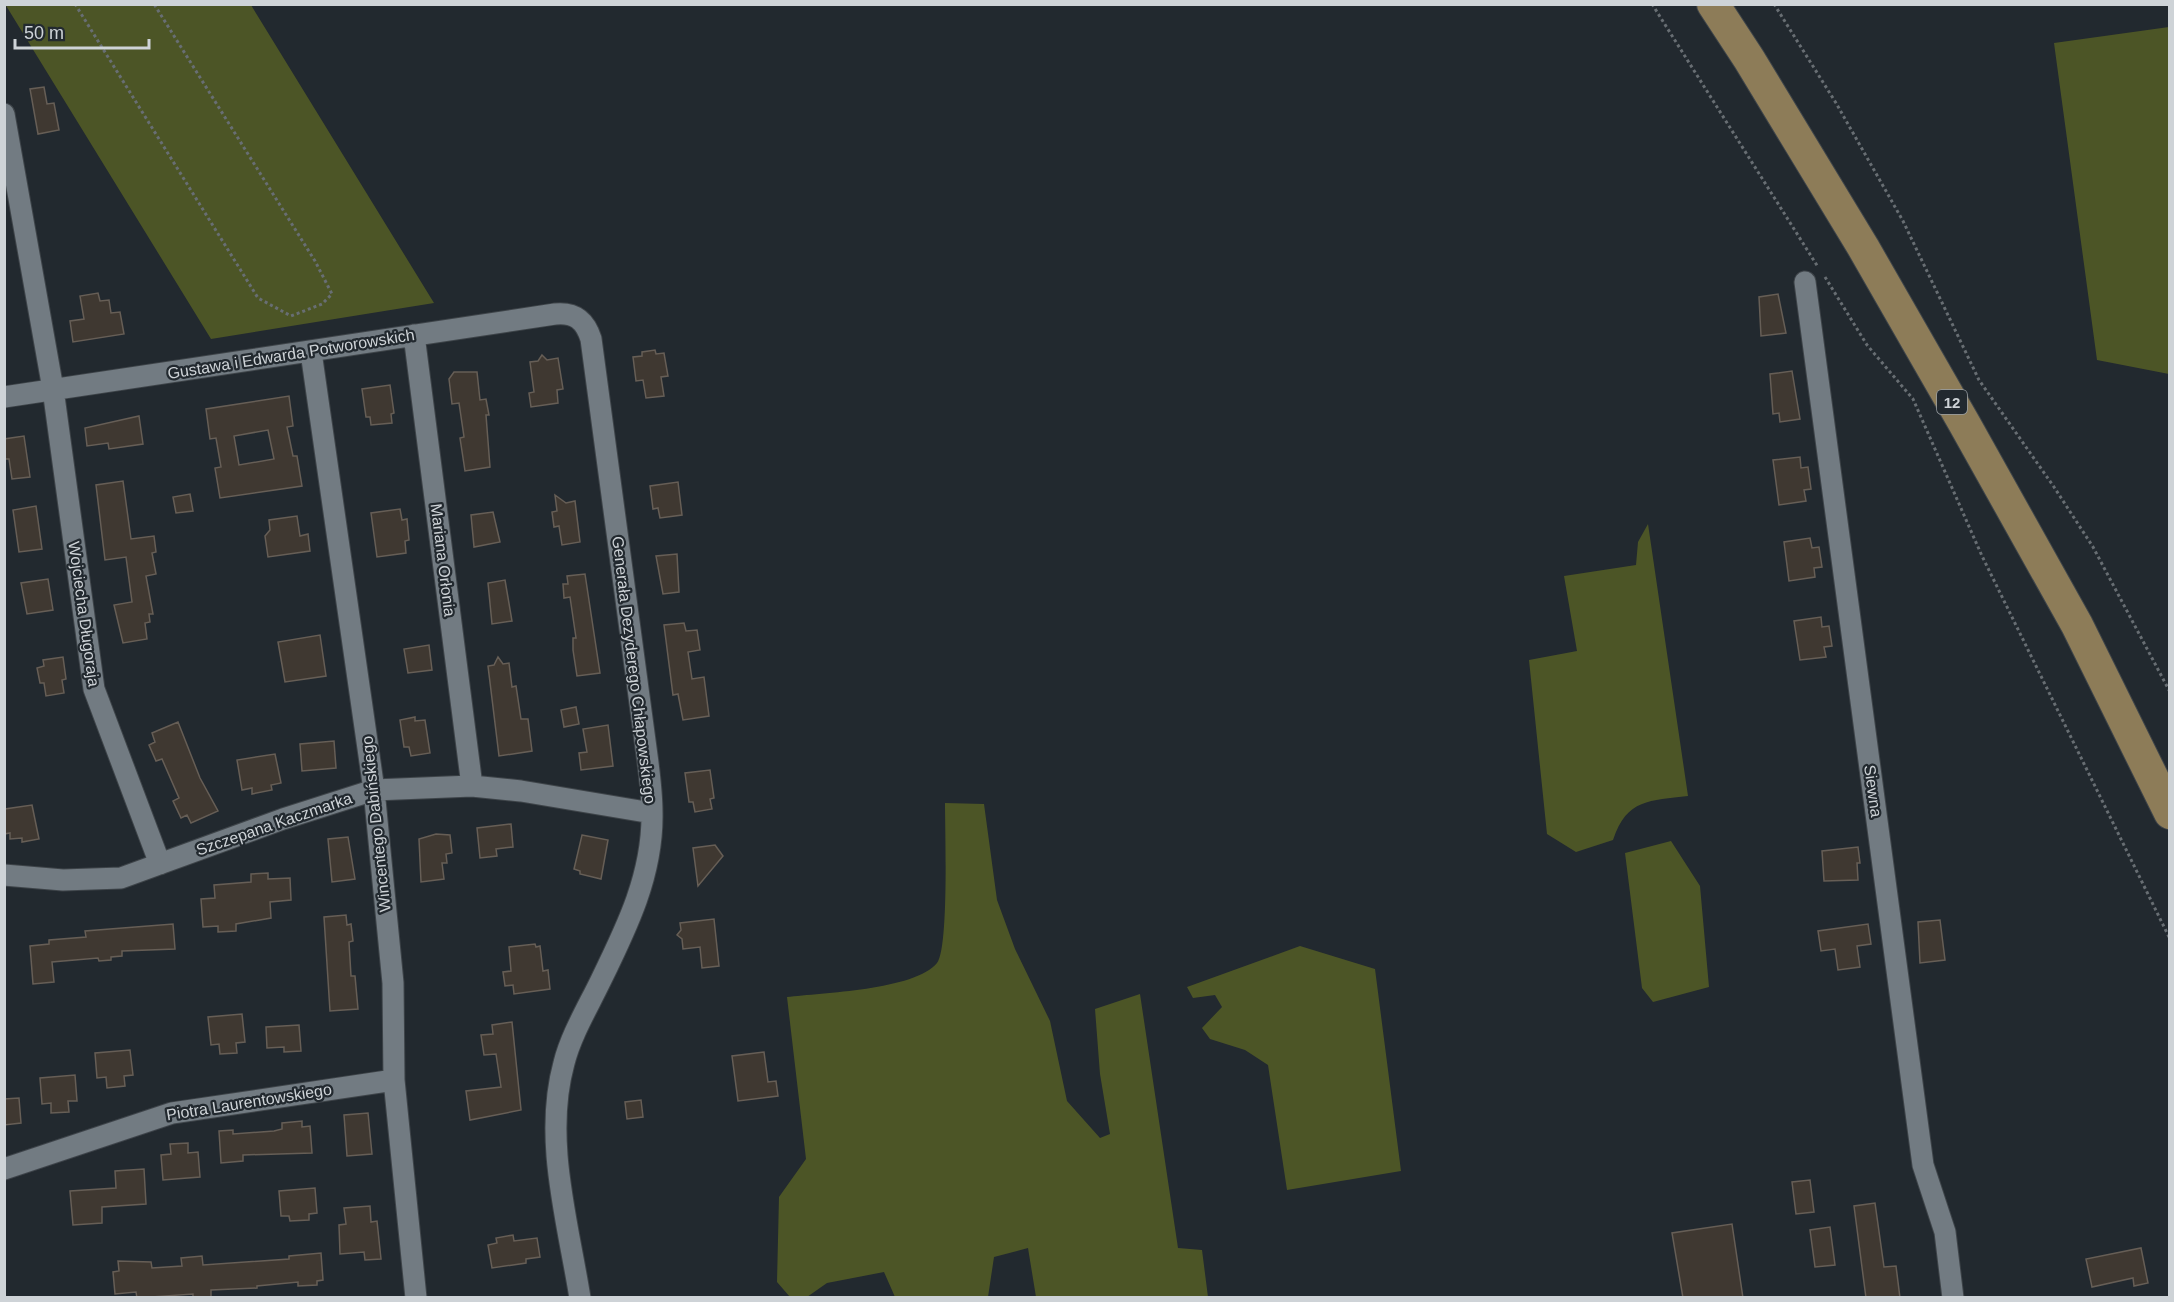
<svg xmlns="http://www.w3.org/2000/svg" width="2174" height="1302" viewBox="0 0 2174 1302" font-family="Helvetica,sans-serif">
<rect width="100%" height="100%" fill="#22292f"/>
<path fill="#4c5526" d="M 5,4 L 251,5 L 434,303 L 211,339 Z
M 2169,27 L 2170,27 L 2169,374 L 2097,360 L 2054,43 Z
M 1648,524 L 1688,796 C 1650,801 1627,798 1613,840 L 1576,852 L 1547,834 L 1529,660 L 1577,651 L 1564,576 L 1636,565 L 1638,542 Z
M 945,803 L 984,804 L 997,900 L 1015,949 L 1050,1021 L 1067,1101 L 1100,1138 L 1110,1134 L 1100,1074 L 1095,1009 L 1140,994 L 1178,1248 L 1202,1250 L 1208,1297 L 1036,1297 L 1028,1248 L 994,1257 L 988,1297 L 895,1297 L 884,1272 L 827,1283 L 807,1297 L 790,1297 L 777,1282 L 779,1197 L 806,1159 L 787,997 C 821,993 915,990 937,963 C 949,948 945,829 945,803 Z
M 1671,841 L 1700,886 L 1709,987 L 1653,1002 L 1642,988 L 1625,853 Z
M 1300,946 L 1375,969 L 1401,1171 L 1287,1190 L 1268,1065 L 1245,1050 L 1210,1039 L 1202,1028 L 1222,1007 L 1215,995 L 1193,998 L 1187,987 Z"/>
<path fill="#3f3831" stroke="#665e56" stroke-width="1.5" fill-rule="evenodd" d="M 44,87 L 47,104 L 54,103 L 59,130 L 38,134 L 30,89 Z
M 98,293 L 100,301 L 109,300 L 111,313 L 120,312 L 124,334 L 73,342 L 70,321 L 84,319 L 80,296 Z
M 1778,294 L 1786,333 L 1761,336 L 1759,297 Z
M 655,350 L 656,354 L 664,353 L 668,376 L 661,377 L 664,396 L 646,398 L 643,380 L 636,381 L 633,357 L 642,356 L 642,352 Z
M 542,355 L 547,360 L 558,358 L 563,389 L 557,390 L 558,403 L 531,407 L 529,393 L 534,392 L 530,362 L 538,361 Z
M 1792,371 L 1800,419 L 1780,422 L 1779,413 L 1773,414 L 1770,374 Z
M 454,372 L 477,372 L 480,400 L 486,399 L 489,415 L 486,415 L 490,467 L 465,471 L 460,438 L 464,437 L 459,403 L 452,404 L 449,379 Z
M 390,385 L 394,413 L 391,414 L 392,423 L 371,425 L 370,417 L 366,417 L 362,389 Z
M 289,396 L 293,426 L 287,427 L 293,456 L 297,456 L 302,486 L 220,498 L 215,468 L 221,467 L 216,438 L 210,439 L 206,409 ZM 268,430 L 274,459 L 239,465 L 234,436 Z
M 139,416 L 143,444 L 109,449 L 108,443 L 87,446 L 85,428 Z
M 24,436 L 30,477 L 12,479 L 9,459 L 4,459 L 4,439 Z
M 1800,457 L 1801,468 L 1808,467 L 1811,489 L 1804,490 L 1806,501 L 1779,505 L 1773,460 Z
M 123,481 L 131,539 L 154,536 L 156,552 L 152,553 L 156,574 L 146,576 L 153,614 L 149,614 L 150,622 L 145,623 L 147,639 L 123,643 L 114,605 L 132,602 L 126,557 L 105,560 L 96,485 Z
M 678,482 L 682,515 L 660,518 L 658,508 L 653,509 L 650,486 Z
M 190,494 L 193,511 L 176,513 L 173,497 Z
M 555,495 L 566,503 L 575,501 L 580,542 L 562,545 L 559,526 L 554,527 L 552,512 L 557,511 Z
M 36,506 L 42,549 L 19,552 L 13,510 Z
M 400,509 L 402,520 L 407,519 L 409,540 L 405,541 L 406,553 L 377,557 L 371,513 Z
M 493,512 L 500,542 L 474,547 L 471,515 Z
M 297,516 L 300,536 L 308,534 L 310,551 L 268,557 L 265,536 L 270,530 L 269,520 Z
M 1810,538 L 1812,548 L 1819,547 L 1822,567 L 1814,568 L 1815,577 L 1789,581 L 1784,542 Z
M 677,554 L 679,592 L 663,594 L 656,556 Z
M 585,574 L 600,673 L 577,676 L 573,650 L 573,638 L 576,638 L 570,597 L 564,598 L 563,584 L 568,584 L 567,576 Z
M 48,579 L 53,610 L 27,614 L 21,583 Z
M 505,580 L 512,621 L 492,624 L 488,583 Z
M 1821,617 L 1822,627 L 1829,626 L 1832,646 L 1824,647 L 1826,657 L 1800,660 L 1794,621 Z
M 684,623 L 686,631 L 697,630 L 700,650 L 688,652 L 692,679 L 704,677 L 709,716 L 683,720 L 678,694 L 673,695 L 664,625 Z
M 320,635 L 326,676 L 285,682 L 278,642 Z
M 429,645 L 432,670 L 408,673 L 404,649 Z
M 63,657 L 66,679 L 62,680 L 64,693 L 46,696 L 44,683 L 40,683 L 37,668 L 44,666 L 43,660 Z
M 498,657 L 503,664 L 509,663 L 512,687 L 516,686 L 521,719 L 528,719 L 532,751 L 499,756 L 488,666 L 494,665 Z
M 576,707 L 579,724 L 564,727 L 561,710 Z
M 415,717 L 415,721 L 425,720 L 430,753 L 411,756 L 409,747 L 404,747 L 400,720 Z
M 178,722 L 200,778 L 218,811 L 191,823 L 187,815 L 181,818 L 173,801 L 179,798 L 162,759 L 156,761 L 149,745 L 155,742 L 152,733 Z
M 608,725 L 613,766 L 581,770 L 579,753 L 587,752 L 583,729 Z
M 334,741 L 336,768 L 302,771 L 300,744 Z
M 275,754 L 281,783 L 271,785 L 272,790 L 252,794 L 252,788 L 242,790 L 237,760 Z
M 710,770 L 714,798 L 710,799 L 712,809 L 695,812 L 693,802 L 689,802 L 685,773 Z
M 32,805 L 39,839 L 22,842 L 22,838 L 10,839 L 10,833 L 4,834 L 5,809 Z
M 511,824 L 513,847 L 496,849 L 497,856 L 480,858 L 477,828 Z
M 436,834 L 450,835 L 452,853 L 446,854 L 447,863 L 442,863 L 444,879 L 421,882 L 419,839 Z
M 582,835 L 608,840 L 601,879 L 580,874 L 580,871 L 574,869 Z
M 348,837 L 355,879 L 332,882 L 328,839 Z
M 715,845 L 723,856 L 698,886 L 693,848 Z
M 1858,847 L 1860,863 L 1857,863 L 1858,880 L 1824,881 L 1822,851 Z
M 268,873 L 268,879 L 290,878 L 291,900 L 270,902 L 271,918 L 236,924 L 236,931 L 218,932 L 218,926 L 203,927 L 201,899 L 215,898 L 214,885 L 251,882 L 251,874 Z
M 346,915 L 347,925 L 351,924 L 353,941 L 349,942 L 351,976 L 355,976 L 358,1009 L 330,1011 L 324,917 Z
M 714,919 L 719,966 L 702,968 L 700,947 L 683,949 L 682,939 L 677,935 L 681,930 L 680,923 Z
M 1940,920 L 1945,960 L 1920,963 L 1918,922 Z
M 173,924 L 175,949 L 122,951 L 122,956 L 111,957 L 111,960 L 99,961 L 98,958 L 52,962 L 54,982 L 33,984 L 30,946 L 49,944 L 49,940 L 86,937 L 85,931 Z
M 1868,924 L 1871,944 L 1857,946 L 1860,967 L 1838,970 L 1835,949 L 1821,951 L 1818,931 Z
M 535,944 L 536,947 L 540,946 L 543,971 L 548,970 L 550,989 L 514,994 L 513,985 L 505,986 L 503,972 L 511,971 L 509,947 Z
M 242,1014 L 245,1042 L 236,1043 L 237,1053 L 220,1054 L 219,1044 L 211,1045 L 208,1017 Z
M 512,1022 L 521,1110 L 470,1120 L 466,1091 L 501,1087 L 496,1054 L 484,1055 L 481,1035 L 493,1034 L 492,1025 Z
M 299,1025 L 301,1051 L 284,1052 L 284,1047 L 267,1048 L 266,1027 Z
M 130,1050 L 133,1075 L 124,1076 L 125,1086 L 107,1088 L 106,1077 L 97,1078 L 95,1053 Z
M 764,1052 L 768,1082 L 776,1081 L 778,1096 L 738,1101 L 732,1056 Z
M 75,1075 L 77,1101 L 68,1101 L 69,1112 L 51,1113 L 51,1103 L 42,1104 L 40,1078 Z
M 19,1098 L 21,1123 L 4,1125 L 4,1099 Z
M 641,1100 L 643,1117 L 627,1119 L 625,1102 Z
M 368,1113 L 372,1154 L 347,1156 L 344,1115 Z
M 302,1121 L 302,1127 L 310,1126 L 312,1153 L 243,1155 L 243,1161 L 221,1163 L 219,1131 L 233,1130 L 233,1134 L 274,1131 L 282,1129 L 282,1123 Z
M 188,1143 L 188,1153 L 198,1152 L 200,1177 L 163,1180 L 161,1155 L 171,1154 L 170,1144 Z
M 144,1169 L 146,1204 L 102,1207 L 102,1223 L 73,1225 L 70,1191 L 116,1188 L 115,1171 Z
M 1810,1180 L 1814,1212 L 1796,1214 L 1792,1182 Z
M 315,1188 L 317,1213 L 309,1214 L 309,1220 L 290,1221 L 289,1216 L 281,1216 L 279,1191 Z
M 1875,1203 L 1884,1267 L 1896,1266 L 1900,1298 L 1866,1298 L 1854,1206 Z
M 370,1206 L 371,1222 L 377,1221 L 381,1259 L 365,1260 L 364,1252 L 340,1254 L 339,1225 L 346,1224 L 344,1208 Z
M 1732,1224 L 1743,1298 L 1683,1298 L 1672,1233 Z
M 1830,1227 L 1835,1265 L 1815,1267 L 1810,1230 Z
M 513,1235 L 514,1241 L 537,1238 L 540,1257 L 526,1259 L 526,1263 L 492,1268 L 488,1245 L 497,1243 L 496,1238 Z
M 2141,1248 L 2148,1283 L 2134,1286 L 2133,1278 L 2092,1287 L 2086,1259 Z
M 321,1253 L 323,1280 L 317,1281 L 317,1285 L 298,1286 L 298,1282 L 257,1286 L 257,1288 L 211,1290 L 211,1298 L 193,1298 L 193,1294 L 137,1298 L 136,1292 L 115,1294 L 113,1272 L 119,1271 L 118,1261 L 151,1262 L 152,1268 L 182,1266 L 181,1258 L 202,1256 L 203,1265 L 289,1259 L 289,1256 Z"/>
<g fill="none" stroke-linecap="round" stroke-linejoin="round">
<g stroke="#3e4449" stroke-width="23">
<path id="street" d="M 4,114 L 53,389 L 94,689 L 160,864
M 1805,282 L 1923,1165 L 1945,1232 L 1953,1298
M 414,335 L 472,786
M 311,352 L 374,790 L 393,983 L 394,1080 L 416,1298
M 4,397 L 555,314 C 575,312 585,320 591,339 L 648,763 C 650,779 652,796 652,813 C 653,874 627,927 601,980 C 588,1007 571,1035 564,1063 C 543,1139 568,1222 580,1298
M 4,875 L 63,880 L 121,878 L 283,819 L 374,790 L 472,786 L 521,791 L 652,813
M 4,1169 L 172,1113 L 394,1080"/>
</g>
<g stroke="#3e4449" stroke-width="34">
<path id="primary" d="M 1713,4 L 1749,59 L 1863,247 L 1964,423 L 2077,625 L 2170,813"/>
</g>
<path stroke="#686e73" stroke-width="3" stroke-dasharray="3 3" stroke-linecap="butt" d="M 75,4 L 258,298 L 291,316 L 322,304 L 332,294 L 315,261 L 154,4
M 1652,4 L 1818,267
M 1774,4 L 1836,103 L 1903,221 L 1979,380 L 2054,487 L 2093,547 L 2170,692
M 1825,277 L 1867,345 L 1913,399 L 1982,556 L 2170,939"/>
<use href="#street" stroke="#727b82" stroke-width="21"/>
<use href="#primary" stroke="#8d7c58" stroke-width="32"/>
</g>
<g text-anchor="middle" dominant-baseline="central" stroke-width="4.5" stroke-linejoin="round" paint-order="stroke">
<rect fill="#22292f" stroke="#9aa0a5" stroke-width="1.5" x="1937" y="390" width="30" height="24" rx="4.5"/>
<g font-size="15" font-weight="bold" fill="#ced3d7">
<text x="1952" y="402">12</text>
</g>
<g font-size="16" fill="#ced3d7" stroke="#22292f">
<text transform="translate(291 354) rotate(-9)">Gustawa i Edwarda Potworowskich</text>
<text transform="translate(443 560) rotate(83)">Mariana Orłonia</text>
<text transform="translate(84 614) rotate(82)">Wojciecha Długoraja</text>
<text transform="translate(634 670) rotate(83)">Generała Dezyderego Chłapowskiego</text>
<text transform="translate(1873 791) rotate(82)">Siewna</text>
<text transform="translate(274 824) rotate(-19)">Szczepana Kaczmarka</text>
<text transform="translate(376 824) rotate(-96)">Wincentego Dabińskiego</text>
<text transform="translate(249 1102) rotate(-9)">Piotra Laurentowskiego</text>
</g>
</g>
<rect width="2174" height="1302" fill="none" stroke="#ced3d7" stroke-width="12"/>
<path d="M15 39v9h134v-9" fill="none" stroke="#ced3d7" stroke-width="3"/>
<text x="24" y="39" font-size="18" fill="#ced3d7" stroke="#22292f" stroke-width="4.5" paint-order="stroke">50 m</text>
</svg>
